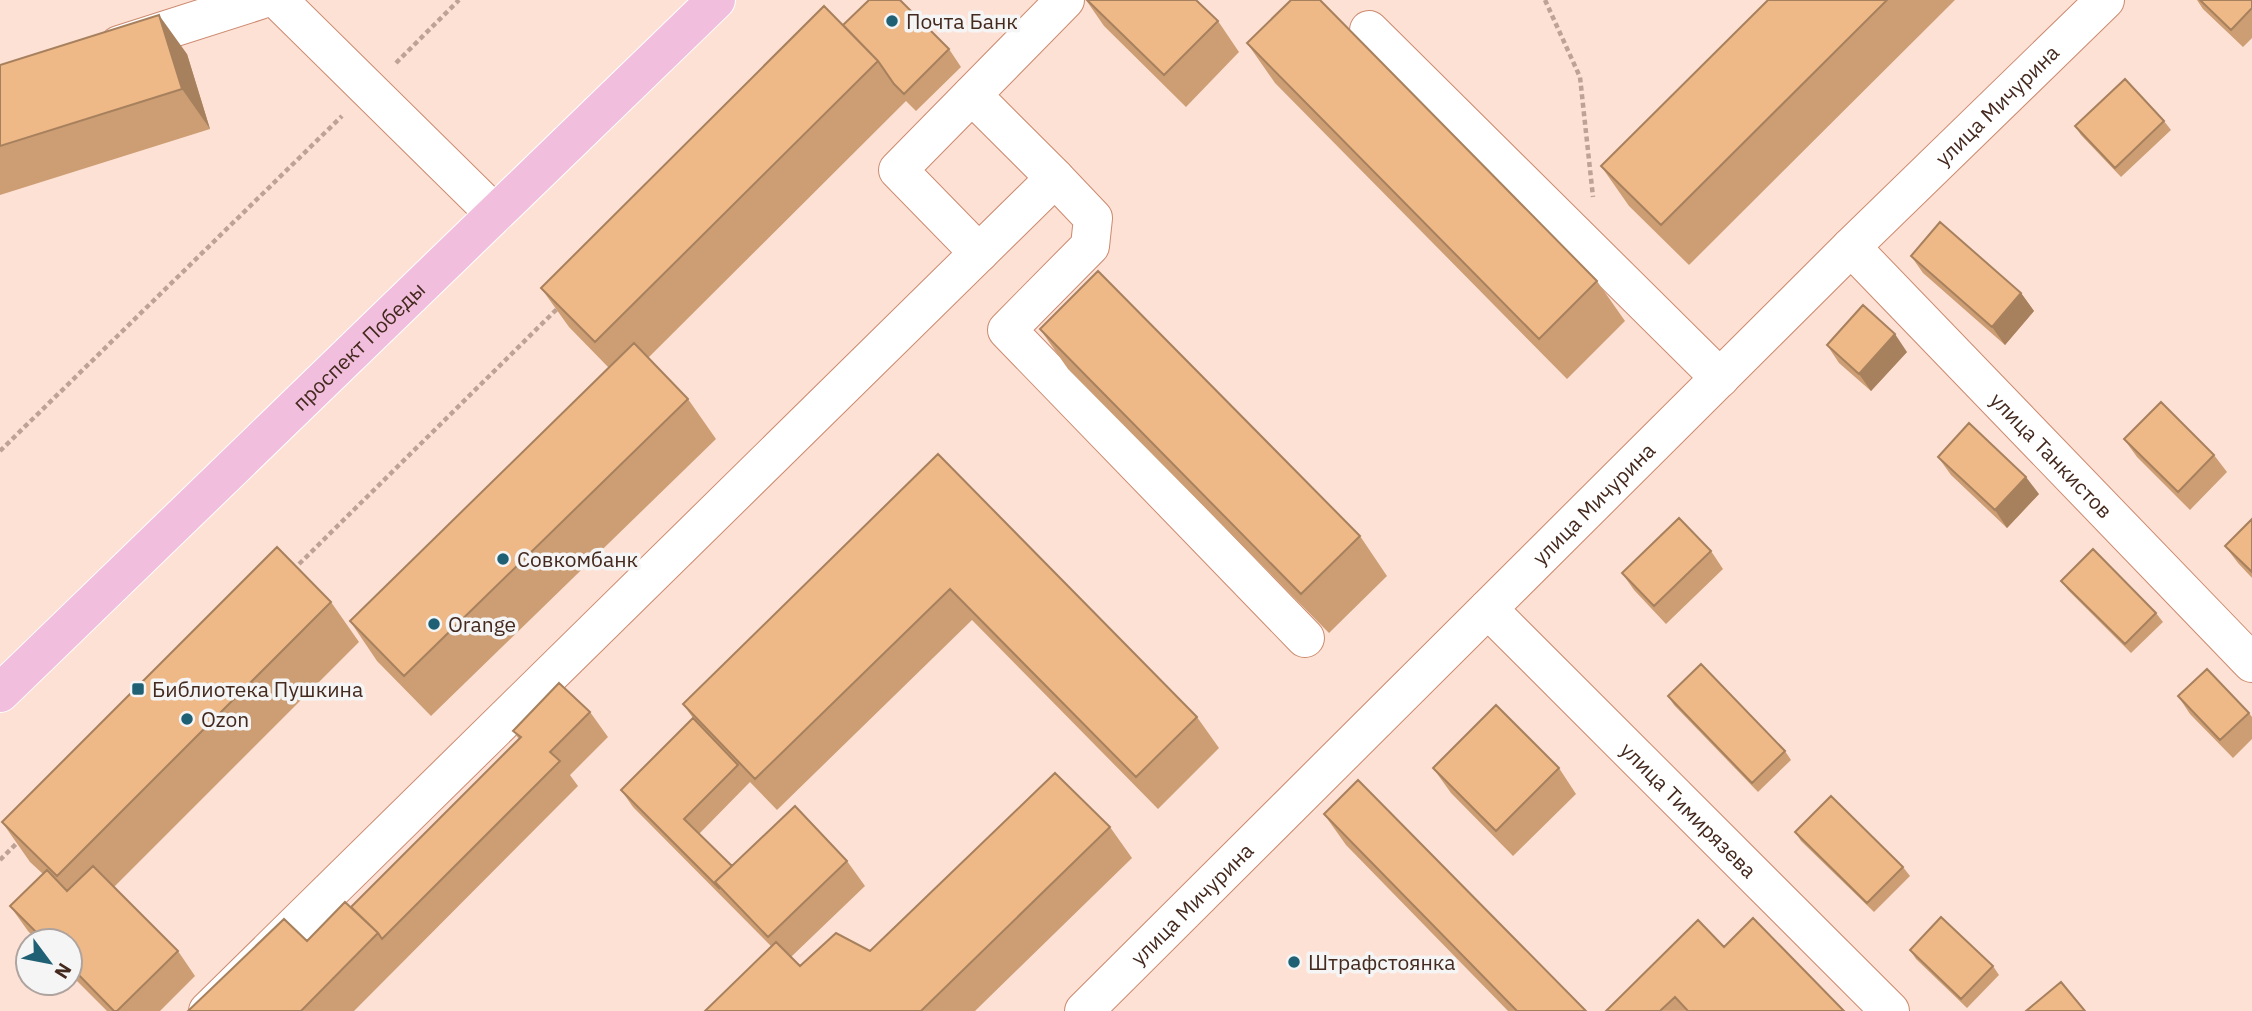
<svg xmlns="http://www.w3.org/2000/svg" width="2252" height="1011" viewBox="0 0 2252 1011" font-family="'IBM Plex Sans',sans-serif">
<rect width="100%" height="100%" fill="#fee1d5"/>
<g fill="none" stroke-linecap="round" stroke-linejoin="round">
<g stroke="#cc8a6f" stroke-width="40">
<g id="minor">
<path d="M 278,0 L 495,214"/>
<path d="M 1369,30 L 1720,378"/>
<path d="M 119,45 L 260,0"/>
<path d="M 1055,178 L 1093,218 L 1090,246 L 1007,330 L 1305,638"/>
<path id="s1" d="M 1851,247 L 2252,663"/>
<path d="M 979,253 L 898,170 L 1065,0"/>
<path id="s2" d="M 1488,609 L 1890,1011"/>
<path d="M 208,1011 L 1055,178 L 972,95"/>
<path id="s3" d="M 1084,1011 L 1851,247 L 2105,0"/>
</g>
</g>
<g stroke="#fff" stroke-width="40">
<g id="major">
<path id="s4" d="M 0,693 L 716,0"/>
</g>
</g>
<path stroke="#bea296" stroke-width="4.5" stroke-dasharray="5 3.5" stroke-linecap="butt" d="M 1545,0 L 1580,77 L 1593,197
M 396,63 L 459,0
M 0,451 L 342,116
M 293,570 L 560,306
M 0,860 L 20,840"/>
<use href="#minor" stroke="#fff" stroke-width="38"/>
<use href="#major" stroke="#f1bfdd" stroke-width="38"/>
</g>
<path fill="#cd9e74" d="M 1086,0 L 1196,0 L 1218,21 L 1239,52 L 1186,107 L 1104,26 Z
M 1768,0 L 1955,0 L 1689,265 L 1629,206 L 1601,166 Z
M 2197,0 L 2252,0 L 2252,38 L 2243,47 L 2203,9 Z
M 843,25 L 949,49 L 961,67 L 916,111 L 906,101 L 648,358 L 688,399 L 716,439 L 431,716 L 377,661 L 350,621 L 609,368 L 569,327 L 541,288 Z
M 1247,43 L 1597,281 L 1625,321 L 1567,379 L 1275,83 Z
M 187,54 L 210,129 L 0,195 L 0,65 Z
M 2164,121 L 2171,130 L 2121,177 L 2081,135 L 2075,126 Z
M 1911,256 L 2021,293 L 2034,311 L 2005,345 L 1923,273 Z
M 1040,329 L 1360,536 L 1387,576 L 1329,633 L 1068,369 Z
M 1827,345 L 1907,352 L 1871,391 L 1839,363 Z
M 2124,439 L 2214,455 L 2227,472 L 2190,510 L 2137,457 Z
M 938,454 L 1197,717 L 1219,748 L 1158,809 L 972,620 L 777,810 L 749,781 L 750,782 L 699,834 L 732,866 L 847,861 L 865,886 L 791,957 L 800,966 L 870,951 L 1110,827 L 1132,858 L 975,1011 L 705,1011 L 771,946 L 633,807 L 621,790 L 693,718 L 683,704 Z
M 1938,457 L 2039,494 L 2007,528 L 1951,475 Z
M 2252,519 L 2252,578 L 2238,563 L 2225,546 Z
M 1711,551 L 1723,569 L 1666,624 L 1634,590 L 1622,573 Z
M 2061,581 L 2156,613 L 2163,622 L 2131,653 L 2068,590 Z
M 331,602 L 359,642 L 114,887 L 178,951 L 195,976 L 160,1011 L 107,1011 L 70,974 L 70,941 L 37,941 L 28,931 L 10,906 L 43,874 L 30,862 L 2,822 Z
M 1668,696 L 1785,751 L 1791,760 L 1758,792 L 1674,705 Z
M 2178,696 L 2249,713 L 2252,717 L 2252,739 L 2233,758 L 2190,714 Z
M 590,712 L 608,737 L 570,775 L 578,786 L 354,1011 L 188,1011 L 307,941 L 351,907 L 519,739 L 513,731 Z
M 1433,768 L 1559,768 L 1576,794 L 1513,856 L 1451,793 Z
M 1324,814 L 1586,1011 L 1508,1011 L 1346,845 Z
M 1795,832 L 1903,867 L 1910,876 L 1874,912 L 1801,841 Z
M 1724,947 L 1844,1011 L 1606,1011 Z
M 1910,950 L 1993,966 L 1999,975 L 1967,1008 L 1916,959 Z"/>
<path fill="#a7815e" d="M 159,15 L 187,54 L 210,129 L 182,89 Z
M 2021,293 L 2034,311 L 2005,345 L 1992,327 Z
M 1895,334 L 1907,352 L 1871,391 L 1859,374 Z
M 2026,477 L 2039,494 L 2007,528 L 1995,510 Z"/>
<path fill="#eeb887" stroke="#a7815e" stroke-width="2" d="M 869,0 L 900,0 L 949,49 L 904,94 L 894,84 L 878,61 L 843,25 Z
M 1087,0 L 1196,0 L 1218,21 L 1164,75 Z
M 1291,0 L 1320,0 L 1597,281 L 1539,339 L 1247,43 Z
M 1768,0 L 1887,0 L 1661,225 L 1601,166 Z
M 2200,0 L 2252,0 L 2252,8 L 2231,30 Z
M 824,6 L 878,61 L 595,342 L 541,288 Z
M 159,15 L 182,89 L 0,146 L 0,65 Z
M 2125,79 L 2164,121 L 2115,168 L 2075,126 Z
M 1940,222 L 2021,293 L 1992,327 L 1911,256 Z
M 1098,271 L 1360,536 L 1301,594 L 1040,329 Z
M 1863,305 L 1895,334 L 1859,374 L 1827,345 Z
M 634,343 L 688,399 L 404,676 L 350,621 Z
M 2161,402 L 2214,455 L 2178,492 L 2124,439 Z
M 1969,423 L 2026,477 L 1995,510 L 1938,457 Z
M 938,454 L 1197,717 L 1136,777 L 950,589 L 755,779 L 683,704 Z
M 1679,518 L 1711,551 L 1654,606 L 1622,573 Z
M 2252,519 L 2252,572 L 2225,546 Z
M 277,547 L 331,602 L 57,876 L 2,822 Z
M 2093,549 L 2156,613 L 2125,644 L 2061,581 Z
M 1701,664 L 1785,751 L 1752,783 L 1668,696 Z
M 2207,669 L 2249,713 L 2220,740 L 2178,696 Z
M 559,683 L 590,712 L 550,752 L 560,761 L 382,939 L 378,933 L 351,907 L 521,737 L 513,731 Z
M 1496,705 L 1559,768 L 1496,831 L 1433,768 Z
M 693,718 L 738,765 L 684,819 L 732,866 L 715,882 L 720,889 L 621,790 Z
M 1055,773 L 1110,827 L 921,1011 L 705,1011 L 776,942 L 800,966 L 836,933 L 870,951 Z
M 1358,780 L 1586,1011 L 1517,1011 L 1324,814 Z
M 1831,796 L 1903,867 L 1867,903 L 1795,832 Z
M 795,806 L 847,861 L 768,937 L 715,882 Z
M 93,866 L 178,951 L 117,1011 L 114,1011 L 70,966 L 70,941 L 45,941 L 10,906 L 47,870 L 67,891 Z
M 345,902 L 378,933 L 301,1011 L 188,1011 L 284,919 L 307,941 Z
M 1941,917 L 1993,966 L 1961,999 L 1910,950 Z
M 1753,918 L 1844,1011 L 1688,1011 L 1675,997 L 1660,1011 L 1606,1011 L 1698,920 L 1724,947 Z
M 2061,982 L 2085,1011 L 2026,1011 Z"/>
<g fill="#1f6075" stroke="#f5f5f5" stroke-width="2.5">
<circle cx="892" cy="21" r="7"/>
<circle cx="503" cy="559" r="7"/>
<circle cx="434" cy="624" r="7"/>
<rect x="131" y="682" width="14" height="14" rx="3.5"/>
<circle cx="187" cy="719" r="7"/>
<circle cx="1294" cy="962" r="7"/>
</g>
<g text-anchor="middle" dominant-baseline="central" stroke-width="7" stroke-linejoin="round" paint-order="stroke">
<g font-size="21" fill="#44291e" stroke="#f5f5f5" text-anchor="start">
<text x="906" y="21">Почта Банк</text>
<text x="517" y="559">Совкомбанк</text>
<text x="448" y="624">Orange</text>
<text x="152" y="689">Библиотека Пушкина</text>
<text x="201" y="719">Ozon</text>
<text x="1308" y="962">Штрафстоянка</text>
</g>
<g font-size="21" fill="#44291e" stroke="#f5f5f5">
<text stroke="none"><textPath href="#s3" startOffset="1286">улица Мичурина</textPath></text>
<text stroke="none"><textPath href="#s4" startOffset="499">проспект Победы</textPath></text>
<text stroke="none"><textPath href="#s1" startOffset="289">улица Танкистов</textPath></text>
<text stroke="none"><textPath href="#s3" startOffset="719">улица Мичурина</textPath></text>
<text stroke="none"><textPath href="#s2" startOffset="284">улица Тимирязева</textPath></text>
<text stroke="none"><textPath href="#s3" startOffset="152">улица Мичурина</textPath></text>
</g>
</g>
<g transform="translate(49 962) rotate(122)"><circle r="33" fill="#f5f5f5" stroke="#aea39f" stroke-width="2"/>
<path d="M0-5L12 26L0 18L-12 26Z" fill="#1f6075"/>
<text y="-10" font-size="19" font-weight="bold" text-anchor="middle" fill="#44291e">N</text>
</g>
</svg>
